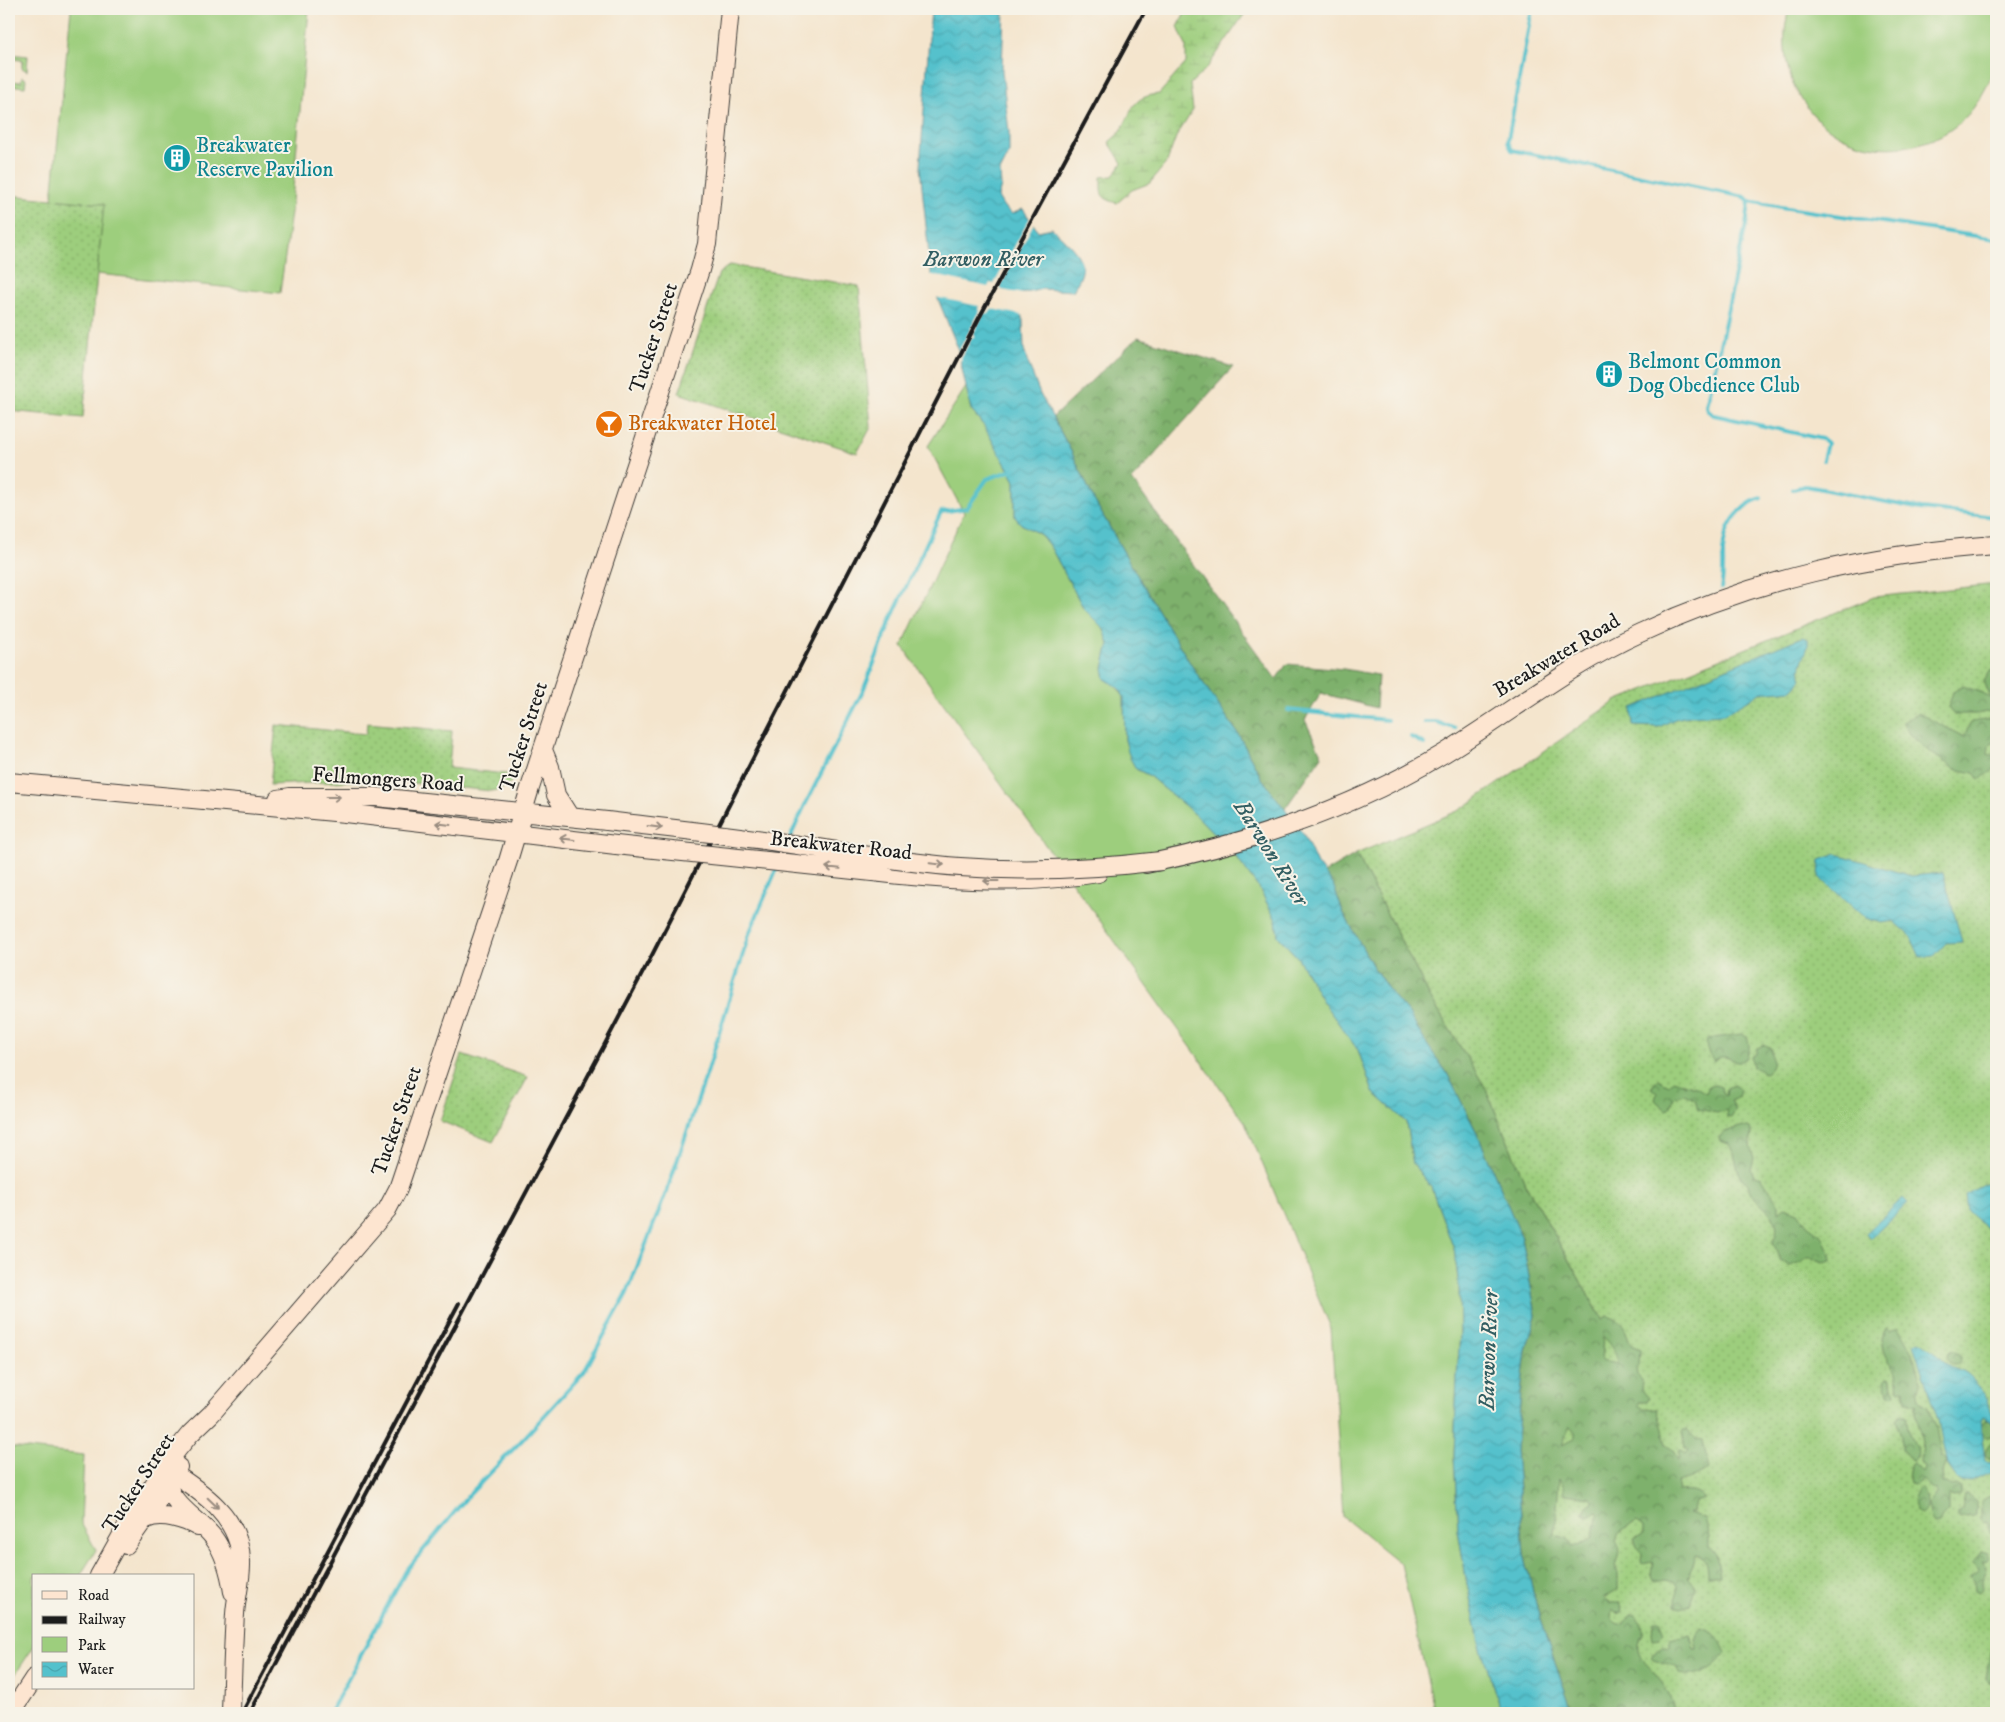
<svg xmlns="http://www.w3.org/2000/svg" width="2005" height="1722" viewBox="0 0 2005 1722" font-family="'IM FELL DW Pica',serif">
<defs>
<pattern id="grass-dots" width="8" height="8" patternUnits="userSpaceOnUse" patternTransform="scale(1.25)"><rect width="8" height="8" fill="#9dce7d"/><path d="M2 2h.1M6 6h.1" fill="none" stroke="#87b06b" stroke-width="1.8" stroke-linecap="round"/></pattern>
<pattern id="forest-crowns" width="20" height="18" patternUnits="userSpaceOnUse" patternTransform="scale(1.25)"><rect width="20" height="18" fill="#7eb16c"/><path d="M2 6a3 3 0 1 1 6 0M12 15a3 3 0 1 1 6 0" fill="none" stroke="#668f58"/></pattern>
<pattern id="wetland-marsh" width="20" height="14" patternUnits="userSpaceOnUse" patternTransform="scale(1.25)"><rect width="20" height="14" fill="#9dce7d"/><path d="M1 5h8M5 5V1M11 12h8M15 12V8" fill="none" stroke="#87b06b"/></pattern>
<pattern id="water-waves" width="16" height="10" patternUnits="userSpaceOnUse" patternTransform="scale(1.25)"><rect width="16" height="10" fill="#54c1cc"/><path d="M0 5q4-4 8 0t8 0" fill="none" stroke="#49a5af"/></pattern>
</defs>
<rect width="100%" height="100%" fill="#f7f3e8"/>
<filter id="ink" filterUnits="userSpaceOnUse"><feTurbulence type="fractalNoise" baseFrequency=".02" numOctaves="2"/><feDisplacementMap in="SourceGraphic" scale="10" xChannelSelector="R" yChannelSelector="G"/><feConvolveMatrix kernelMatrix="1 2 1 2 8 2 1 2 1" color-interpolation-filters="sRGB"/></filter>
<filter id="wash" filterUnits="userSpaceOnUse"><feTurbulence type="fractalNoise" baseFrequency=".0096" numOctaves="4" result="noise"/><feDisplacementMap in="SourceGraphic" scale="20" xChannelSelector="R" yChannelSelector="G"/><feGaussianBlur stdDeviation="1.12" result="paint"/><feColorMatrix in="noise" values="0 0 0 0 0 0 0 0 0 0 0 0 0 0 0 0 0 1.4 0 .05"/><feComposite in="paint" operator="in"/></filter>
<g filter="url(#wash)">
<rect width="100%" height="100%" fill="#f4e5cd"/>
<path fill="url(#grass-dots)" stroke="#5c754c" d="M 9,54 L 28,56 L 27,71 L 22,68 L 22,60 L 9,59 Z
M 22,77 L 26,79 L 25,87 L 9,85 L 9,81 L 21,82 Z
M 9,195 L 104,204 L 83,418 L 9,411 Z
M 730,265 L 859,286 L 871,427 L 857,453 L 679,393 L 719,273 Z
M 1996,584 L 1996,1713 L 1593,1713 L 1566,1639 L 1554,1530 L 1561,1445 L 1601,1361 L 1604,1322 L 1526,1185 L 1485,1087 L 1431,999 L 1356,854 L 1460,810 L 1616,701 L 1874,597 Z
M 367,723 L 452,731 L 449,768 L 515,775 C 510,785 504,789 492,791 L 411,783 L 352,781 L 270,785 L 276,725 L 366,734 Z
M 462,1055 L 528,1077 L 493,1142 L 440,1121 Z"/>
<path fill="url(#forest-crowns)" stroke="#4d6644" fill-rule="evenodd" d="M 1138,337 L 1233,367 L 1132,480 L 1276,679 L 1287,664 L 1344,669 L 1378,675 L 1376,708 L 1321,693 L 1305,720 L 1322,756 L 1284,810 L 1261,777 L 1237,732 L 1193,668 L 1131,565 L 1093,498 L 1072,453 L 1053,417 Z
M 1991,670 L 1996,671 L 1996,710 L 1977,714 L 1953,714 L 1948,708 L 1953,692 L 1963,686 L 1983,693 L 1991,699 L 1984,681 Z
M 1996,712 L 1996,738 L 1989,746 L 1988,755 L 1996,755 L 1996,766 L 1990,773 L 1979,779 L 1974,773 L 1955,769 L 1927,750 L 1909,734 L 1903,722 L 1918,713 L 1964,737 L 1971,722 L 1992,719 Z
M 1356,854 L 1431,999 L 1485,1087 L 1526,1185 L 1602,1319 L 1607,1316 C 1624,1320 1626,1331 1631,1346 L 1640,1350 L 1639,1364 L 1636,1367 L 1637,1375 L 1642,1380 L 1641,1389 L 1649,1398 L 1647,1402 L 1639,1402 L 1639,1406 L 1643,1408 L 1657,1409 L 1663,1429 L 1666,1445 L 1673,1450 L 1678,1461 L 1680,1457 L 1678,1451 L 1682,1450 L 1686,1454 L 1689,1450 L 1685,1448 L 1682,1430 L 1687,1430 L 1696,1439 L 1703,1440 L 1709,1470 C 1695,1475 1692,1481 1677,1482 L 1679,1491 C 1690,1490 1698,1490 1705,1499 L 1695,1502 L 1693,1511 L 1688,1513 L 1704,1518 L 1709,1537 L 1709,1547 L 1716,1553 L 1720,1576 L 1708,1576 C 1708,1564 1707,1557 1695,1555 L 1694,1562 L 1687,1577 L 1696,1587 L 1691,1605 L 1682,1608 L 1676,1606 L 1677,1586 L 1674,1581 L 1667,1579 L 1655,1581 L 1651,1574 L 1653,1562 L 1642,1564 L 1641,1561 L 1642,1553 L 1636,1547 L 1633,1539 L 1644,1534 L 1644,1527 L 1637,1522 L 1619,1533 L 1616,1540 C 1622,1550 1620,1557 1615,1566 L 1618,1573 L 1618,1590 L 1604,1599 L 1610,1603 L 1619,1603 L 1622,1611 L 1618,1614 L 1613,1610 L 1612,1618 L 1617,1623 L 1623,1625 L 1630,1614 L 1635,1615 C 1652,1634 1637,1634 1639,1651 C 1641,1663 1652,1667 1657,1676 C 1661,1682 1665,1687 1668,1693 C 1672,1700 1672,1708 1679,1713 L 1573,1713 L 1540,1620 L 1524,1554 L 1516,1450 L 1521,1392 L 1526,1351 L 1536,1315 L 1522,1238 L 1477,1133 L 1447,1073 L 1426,1043 L 1409,1014 L 1391,993 L 1372,965 L 1343,912 L 1333,885 L 1324,873 ZM 1603,1337 C 1612,1344 1617,1353 1617,1364 L 1601,1361 ZM 1570,1426 L 1575,1432 L 1575,1439 L 1562,1445 ZM 1559,1479 L 1564,1486 L 1565,1494 L 1590,1497 L 1593,1502 L 1587,1506 L 1583,1514 L 1589,1516 L 1597,1512 L 1599,1515 L 1591,1539 L 1574,1547 L 1567,1538 L 1555,1535 Z
M 1741,1034 L 1747,1037 C 1751,1046 1750,1062 1737,1061 C 1731,1060 1727,1056 1721,1057 C 1718,1058 1716,1059 1714,1061 C 1708,1054 1705,1048 1707,1039 Z
M 1763,1045 L 1772,1049 C 1771,1060 1776,1067 1765,1073 L 1753,1067 L 1751,1057 L 1756,1054 L 1756,1049 Z
M 1658,1079 L 1669,1085 L 1673,1080 L 1696,1087 L 1706,1093 L 1709,1086 L 1715,1085 L 1721,1087 L 1724,1095 L 1726,1096 L 1727,1088 L 1734,1085 L 1740,1090 L 1738,1097 L 1731,1101 L 1736,1110 L 1731,1118 L 1727,1117 L 1726,1110 L 1717,1113 L 1698,1109 L 1695,1099 L 1684,1094 L 1674,1097 L 1670,1109 L 1666,1110 L 1655,1100 L 1657,1093 L 1651,1088 Z
M 1743,1126 L 1750,1128 L 1752,1134 L 1750,1146 L 1754,1158 L 1751,1170 L 1754,1176 L 1762,1178 L 1779,1205 L 1779,1212 L 1785,1207 L 1798,1212 L 1807,1225 L 1822,1236 L 1830,1253 L 1831,1260 L 1825,1262 L 1808,1257 L 1801,1262 L 1789,1266 L 1780,1260 L 1773,1242 C 1788,1211 1753,1210 1749,1184 L 1740,1177 L 1733,1151 L 1729,1144 L 1720,1141 L 1719,1137 L 1725,1132 Z
M 1886,1328 L 1890,1331 L 1895,1328 L 1898,1328 C 1909,1343 1917,1363 1920,1381 C 1920,1387 1919,1383 1918,1389 C 1917,1394 1919,1400 1922,1404 L 1927,1406 L 1936,1427 L 1941,1456 L 1946,1462 L 1942,1472 L 1943,1479 L 1942,1483 L 1947,1483 L 1951,1486 L 1955,1485 L 1960,1487 L 1960,1495 L 1953,1497 L 1949,1495 L 1949,1511 L 1943,1517 L 1940,1524 L 1934,1525 L 1931,1520 L 1928,1504 L 1936,1494 L 1936,1489 L 1931,1488 L 1923,1479 L 1915,1485 L 1909,1484 L 1908,1478 L 1910,1466 L 1914,1464 L 1921,1471 L 1924,1471 L 1925,1466 L 1920,1463 L 1922,1442 L 1915,1408 L 1917,1405 L 1906,1402 L 1904,1389 L 1899,1390 L 1897,1372 L 1889,1362 L 1884,1349 L 1882,1338 Z
M1947 1358a7 7 0 1 1 14 0a7 7 0 1 1-14 0Z
M 1888,1378 L 1891,1379 L 1895,1393 L 1893,1395 L 1888,1393 L 1885,1381 Z
M 1900,1415 L 1906,1415 C 1907,1419 1907,1424 1908,1428 C 1910,1439 1924,1453 1912,1462 L 1901,1450 L 1901,1436 L 1896,1419 Z
M 1990,1419 L 1995,1430 L 1994,1435 L 1985,1436 L 1982,1433 L 1980,1425 L 1984,1420 Z
M 1995,1440 L 1996,1457 L 1990,1459 L 1985,1455 C 1985,1449 1989,1442 1995,1440 Z
M 1921,1489 L 1923,1490 C 1926,1499 1929,1508 1921,1515 L 1916,1511 L 1912,1501 L 1917,1490 Z
M 1964,1494 L 1967,1494 L 1976,1501 L 1976,1515 L 1971,1517 L 1969,1516 L 1960,1518 L 1957,1516 L 1957,1512 L 1961,1509 Z
M 1990,1496 L 1996,1502 L 1996,1524 L 1994,1517 L 1992,1520 L 1995,1530 L 1993,1535 L 1990,1533 L 1987,1522 L 1984,1523 L 1981,1520 L 1981,1501 Z
M 1982,1551 L 1988,1553 L 1990,1559 L 1988,1561 L 1982,1562 L 1986,1566 L 1987,1571 L 1982,1581 L 1982,1589 L 1979,1592 L 1975,1590 L 1974,1582 L 1970,1576 L 1977,1572 L 1979,1569 L 1972,1563 Z
M 1654,1621 L 1659,1621 L 1664,1633 L 1659,1638 L 1652,1639 L 1651,1631 Z
M 1700,1628 C 1717,1632 1719,1638 1726,1653 C 1713,1667 1700,1679 1680,1674 L 1676,1667 L 1652,1658 L 1656,1650 L 1662,1645 L 1670,1647 L 1670,1639 L 1690,1634 L 1694,1649 L 1697,1649 L 1695,1639 Z
M 1992,1647 L 1996,1648 C 1996,1658 1999,1673 1991,1683 L 1987,1679 Z"/>
<path fill="url(#wetland-marsh)" stroke="#5c754c" d="M 1187,9 L 1248,9 L 1207,68 L 1190,84 L 1193,110 L 1176,137 L 1167,162 L 1150,183 L 1132,190 L 1117,203 C 1099,198 1101,194 1101,177 L 1113,176 L 1122,163 L 1109,142 C 1114,138 1120,133 1123,127 C 1134,107 1132,97 1159,94 L 1186,63 L 1186,46 L 1178,27 Z"/>
<path fill="#9dce7d" stroke="#5c754c" d="M 71,9 L 309,9 L 291,212 L 280,293 L 97,274 L 104,204 L 52,199 Z
M 1789,9 L 1996,9 C 1996,25 1998,42 1996,58 C 1994,75 1984,93 1974,107 C 1962,124 1943,137 1922,143 C 1837,168 1766,92 1789,9 Z
M 966,387 L 971,410 L 984,426 L 1015,481 L 1015,517 L 1021,524 L 1041,535 L 1051,548 L 1084,609 L 1104,629 L 1109,644 L 1103,668 L 1124,697 L 1125,740 L 1136,769 L 1148,775 L 1196,815 L 1234,854 L 1260,890 L 1276,920 L 1278,936 L 1298,958 L 1323,1002 L 1358,1050 L 1373,1092 L 1406,1122 L 1413,1164 L 1431,1187 L 1454,1249 L 1459,1286 L 1460,1334 L 1457,1377 L 1454,1455 L 1458,1530 L 1467,1584 L 1479,1641 L 1501,1713 L 1435,1713 L 1401,1564 L 1343,1517 L 1331,1328 L 1245,1122 L 902,646 L 964,513 L 928,446 Z
M 9,1447 L 84,1455 L 81,1523 L 96,1550 L 80,1576 L 34,1576 L 34,1646 L 9,1684 Z"/>
<path fill="url(#water-waves)" stroke="#386e74" d="M 931,9 L 1004,9 L 1002,71 L 1009,132 L 1009,154 L 1000,172 L 1001,186 L 998,197 L 1004,207 L 1012,214 L 1023,209 L 1038,231 L 1052,228 C 1062,238 1079,251 1082,265 C 1084,274 1077,283 1073,291 L 1042,289 L 1022,294 L 1024,349 L 1027,360 L 1040,394 L 1072,453 L 1093,498 L 1131,565 L 1193,668 L 1237,732 L 1261,777 L 1304,835 L 1317,864 L 1333,884 L 1343,912 L 1372,965 L 1391,993 L 1409,1014 L 1426,1043 L 1447,1073 L 1477,1133 L 1522,1238 L 1536,1315 L 1526,1351 L 1521,1392 L 1516,1450 L 1524,1554 L 1540,1620 L 1573,1713 L 1501,1713 L 1479,1641 L 1467,1584 L 1458,1530 L 1454,1455 L 1457,1377 L 1460,1334 L 1459,1286 L 1454,1249 L 1431,1187 L 1413,1164 L 1406,1122 L 1373,1092 L 1358,1050 L 1323,1002 L 1298,958 L 1278,936 L 1276,920 L 1260,890 L 1234,854 L 1196,815 L 1148,775 L 1136,769 L 1130,758 L 1125,740 L 1124,697 L 1119,688 L 1105,679 L 1103,668 L 1109,644 L 1104,629 L 1084,609 L 1051,548 L 1041,535 L 1021,524 L 1015,517 L 1015,481 L 984,426 L 971,410 L 957,346 L 938,299 L 931,275 L 920,167 Z
M 1802,637 L 1808,639 C 1810,654 1796,661 1802,679 L 1792,690 L 1760,693 L 1724,714 L 1689,716 L 1675,719 L 1659,727 L 1633,726 L 1632,708 Z
M 1837,854 L 1911,876 L 1943,873 L 1962,942 L 1946,943 L 1934,956 L 1920,957 L 1910,935 L 1894,921 L 1882,923 L 1865,918 L 1819,877 L 1820,860 Z
M 1996,1178 L 1996,1240 L 1986,1228 L 1967,1211 L 1965,1195 Z
M 1903,1198 L 1908,1203 L 1870,1239 L 1865,1233 Z
M 1920,1341 C 1932,1347 1938,1359 1949,1366 C 1953,1369 1959,1370 1963,1372 C 1979,1380 1996,1414 1996,1431 L 1992,1422 L 1983,1416 L 1980,1420 L 1985,1461 L 1992,1462 L 1996,1460 L 1996,1471 L 1970,1482 L 1961,1481 L 1955,1477 L 1947,1466 L 1938,1420 L 1914,1347 L 1915,1343 Z"/>
<path fill="#f4e5cd" d="M 1031,216 L 1035,221 L 1000,287 L 1002,290 L 1028,295 L 1025,296 L 1026,316 L 992,309 L 989,314 L 984,313 L 973,334 L 975,335 L 974,338 L 972,337 L 961,358 L 962,359 L 958,363 L 956,356 L 980,311 L 978,309 L 979,306 L 935,297 L 929,274 L 988,287 L 990,283 L 994,284 Z"/>
<g fill="none" stroke-linecap="round" stroke-linejoin="round">
<path stroke="#54c1cc" stroke-width="4" d="M 1532,9 L 1509,134 L 1508,142 L 1512,150 L 1745,197 L 1749,201 L 1747,219 L 1707,406 L 1708,411 L 1714,415 L 1822,439 L 1827,443 L 1823,460
M 1749,201 L 1781,207 L 1996,239
M 1793,489 L 1805,486 L 1817,488 L 1921,509 L 1996,517
M 1721,588 C 1724,576 1723,564 1723,552 C 1724,527 1738,506 1761,498
M 1288,710 L 1387,720
M 1424,722 L 1436,722 L 1455,728
M 1411,737 L 1424,744
M 790,838 L 804,807 L 863,691 L 893,615 L 941,512 L 967,508 L 987,479 L 1015,469
M 330,1713 L 406,1571 L 467,1497 L 524,1438 L 584,1372 L 627,1293 L 669,1185 L 708,1070 L 749,934 L 777,868"/>
</g>
</g>
<g filter="url(#ink)">
<g fill="none" stroke-linecap="round" stroke-linejoin="round">
<g stroke="#3c3a37" stroke-width="20">
<path id="secondary" d="M 543,750 L 550,767 L 556,795 L 570,817
M 9,782 L 345,813 L 616,845
M 278,799 L 290,797 L 376,797 L 607,821
M 1146,864 C 1250,843 1352,809 1443,754 C 1509,714 1569,665 1640,633 C 1755,579 1869,554 1996,545
M 882,873 C 954,881 1026,885 1098,873
M 165,1468 C 200,1490 243,1518 241,1565 C 241,1581 236,1598 235,1614 C 233,1647 232,1680 231,1713
M 166,1478 C 169,1504 198,1518 213,1537 C 225,1553 230,1572 233,1592
M 146,1519 C 162,1512 184,1519 198,1527
M 126,1545 L 163,1493 L 178,1467
M 99,1576 L 132,1517 L 177,1450 L 190,1434 L 211,1414 L 387,1210 L 398,1189 L 508,861 L 530,788 L 700,270 L 707,244 L 730,9
M 11,1713 L 34,1678"/>
</g>
<use href="#secondary" stroke="#fde5d0" stroke-width="18"/>
<path stroke="#1c1c1c" stroke-width="4" d="M 242,1713 L 459,1303
M 250,1713 L 651,957 L 978,320 L 1146,9"/>
<g stroke="#3c3a37" stroke-width="20" stroke-linecap="butt">
<path id="secondary-bridge" d="M 607,821 C 666,828 725,834 784,843 C 842,851 901,863 960,867 C 1027,872 1094,869 1161,861
M 616,845 L 882,873"/>
</g>
<use href="#secondary-bridge" stroke="#fde5d0" stroke-width="18"/>
</g>
<defs><path id="oneway-shaft" d="M-6 0H5M1.5-3L5.5 0L1.5 3" fill="none" stroke-width="1.6" stroke-linecap="round" stroke-linejoin="round" transform="scale(1.25)"/></defs>
<g stroke="#988b7f">
<use href="#oneway-shaft" transform="translate(333 797)"/>
<use href="#oneway-shaft" transform="translate(443 824) rotate(-173)"/>
<use href="#oneway-shaft" transform="translate(655 827) rotate(7)"/>
<use href="#oneway-shaft" transform="translate(567 839) rotate(-173)"/>
<use href="#oneway-shaft" transform="translate(937 864) rotate(6)"/>
<use href="#oneway-shaft" transform="translate(833 868) rotate(-174)"/>
<use href="#oneway-shaft" transform="translate(991 881) rotate(-180)"/>
<use href="#oneway-shaft" transform="translate(213 1503) rotate(44)"/>
</g>
</g>
<defs>
<g id="building-disc" transform="scale(1.4375)"><circle r="9.5" fill="#0f9aa8" stroke="#f7f3e8"/><path d="M-4-6H4V6H1V3H-1V6H-4ZM-2.5-4.3h1.7v1.8h-1.7ZM.8-4.3h1.7v1.8H.8ZM-2.5-1h1.7V.8h-1.7ZM.8-1h1.7V.8H.8Z" fill="#fff"/></g>
<g id="bar-disc" transform="scale(1.4375)"><circle r="9.5" fill="#e8710a" stroke="#f7f3e8"/><path d="M-6-5H6L.8 .8V4.5H3.5V6h-7V4.5H-.8V.8Z" fill="#fff"/></g>
</defs>
<g fill-rule="evenodd">
<use href="#building-disc" x="177" y="158"/>
<use href="#building-disc" x="1609" y="374"/>
<use href="#bar-disc" x="609" y="424"/>
</g>
<g text-anchor="middle" dominant-baseline="central" stroke-width="4" stroke-linejoin="round" paint-order="stroke">
<g font-size="21" fill="#0d838f" stroke="#f7f3e8" text-anchor="start">
<text x="196" y="146">Breakwater<tspan x="196" dy="24">Reserve Pavilion</tspan></text>
<text x="1628" y="362">Belmont Common<tspan x="1628" dy="24">Dog Obedience Club</tspan></text>
</g>
<g font-size="21" fill="#1c1c1c" stroke="#f7f3e8">
<text transform="translate(654 338) rotate(-72)">Tucker Street</text>
<text transform="translate(1557 656) rotate(-31)">Breakwater Road</text>
<text transform="translate(524 737) rotate(-72)">Tucker Street</text>
<text transform="translate(388 780) rotate(4)">Fellmongers Road</text>
<text transform="translate(841 846) rotate(6)">Breakwater Road</text>
<text transform="translate(397 1121) rotate(-71)">Tucker Street</text>
<text transform="translate(139 1483) rotate(-57)">Tucker Street</text>
</g>
<g font-size="21" fill="#c56008" stroke="#f7f3e8" text-anchor="start">
<text x="628" y="424">Breakwater Hotel</text>
</g>
<g font-size="22" font-style="italic" fill="#325e62" stroke="#f7f3e8">
<text x="983" y="259">Barwon River</text>
<text transform="translate(1271 853) rotate(58)">Barwon River</text>
<text transform="translate(1489 1350) rotate(-88)">Barwon River</text>
</g>
</g>
<rect width="2005" height="1722" fill="none" stroke="#f7f3e8" stroke-width="30"/>
<rect x="32" y="1574" width="162" height="115" fill="#f7f3e8" stroke="#9f9d96"/>
<rect x="42" y="1591" width="25" height="8" fill="#fde5d0" stroke="#9f9d96"/>
<text x="78" y="1600" font-size="15" fill="#1c1c1c">Road</text>
<rect x="42" y="1616" width="25" height="8" fill="#1c1c1c" stroke="#9f9d96"/>
<text x="78" y="1624" font-size="15" fill="#1c1c1c">Railway</text>
<rect x="42" y="1637" width="25" height="15" fill="#9dce7d" stroke="#9f9d96"/>
<text x="78" y="1650" font-size="15" fill="#1c1c1c">Park</text>
<rect x="42" y="1662" width="25" height="15" fill="url(#water-waves)" stroke="#9f9d96"/>
<text x="78" y="1674" font-size="15" fill="#1c1c1c">Water</text>
</svg>
